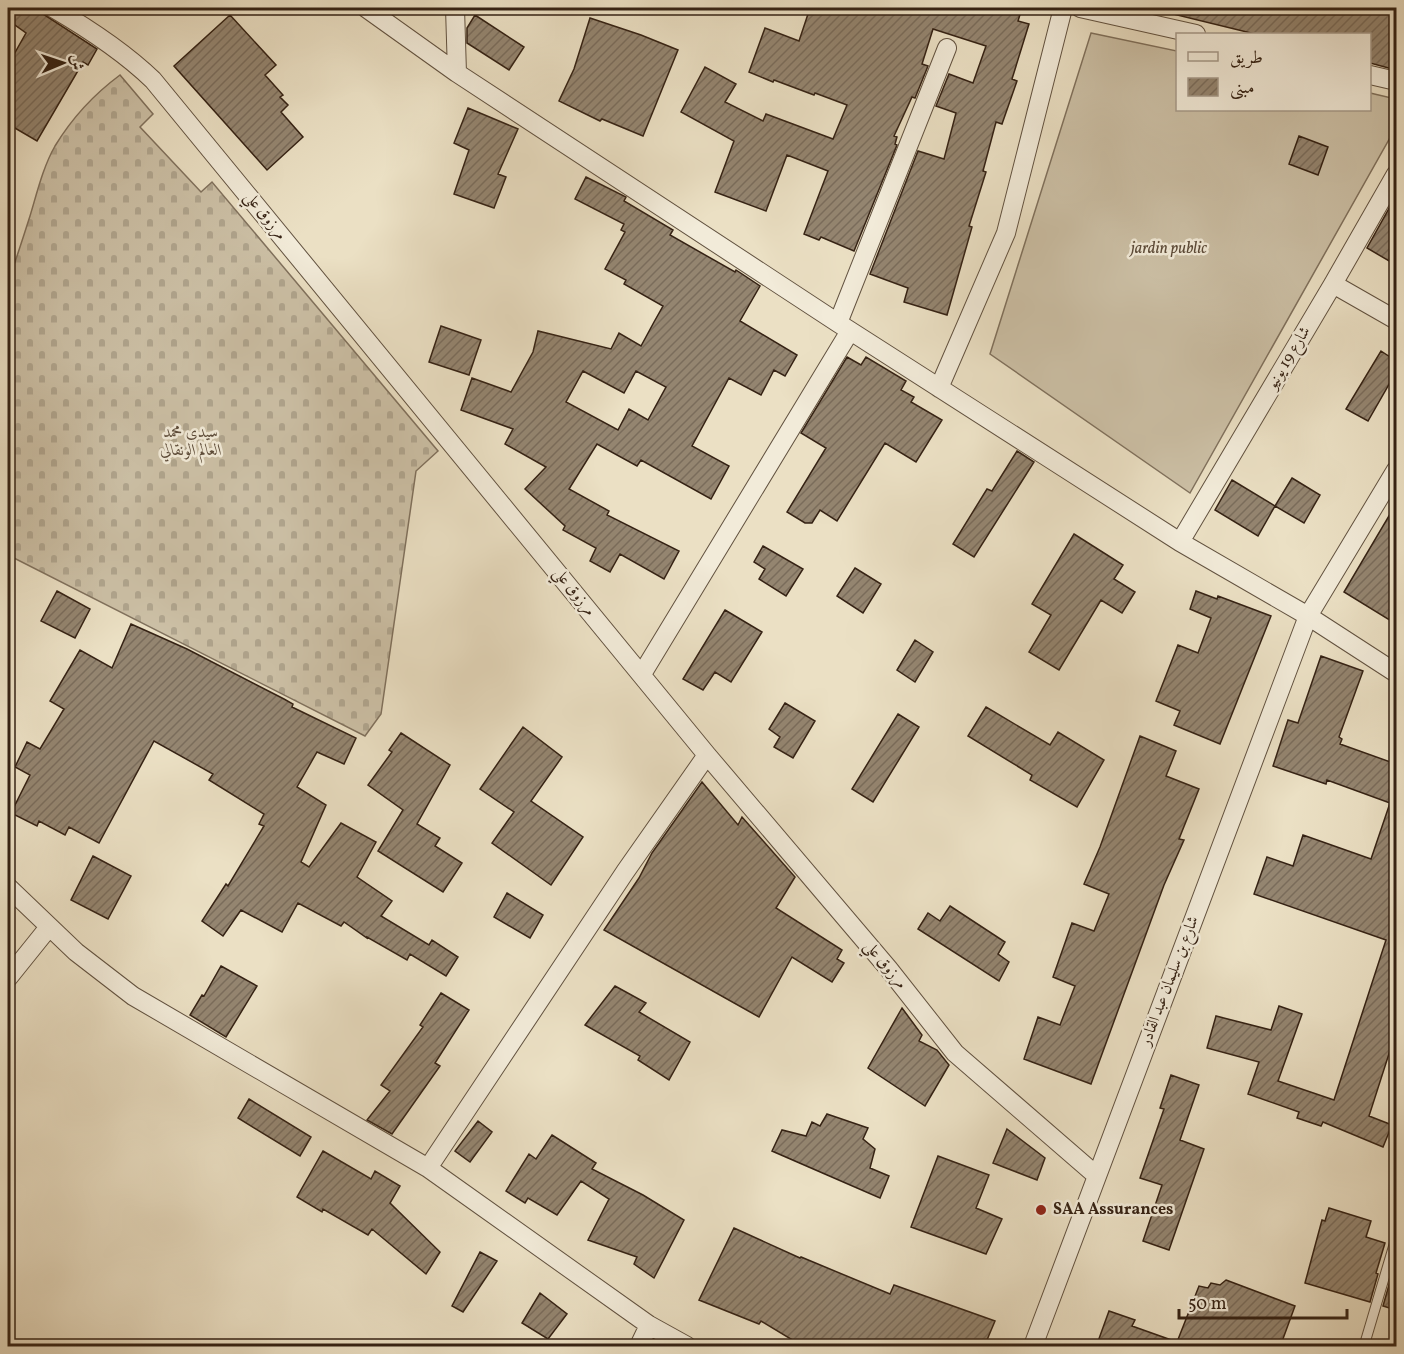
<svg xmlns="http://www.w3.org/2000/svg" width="1404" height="1354" viewBox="0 0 1404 1354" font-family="Vollkorn,Amiri,serif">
<defs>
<pattern id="cemetery-stones" width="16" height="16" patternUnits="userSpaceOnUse" patternTransform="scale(1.5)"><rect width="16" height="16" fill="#ccc0a6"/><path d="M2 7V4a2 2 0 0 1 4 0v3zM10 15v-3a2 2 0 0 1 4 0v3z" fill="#b0a58e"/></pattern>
<pattern id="building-hatch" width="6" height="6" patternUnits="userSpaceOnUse" patternTransform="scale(1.5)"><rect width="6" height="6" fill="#948570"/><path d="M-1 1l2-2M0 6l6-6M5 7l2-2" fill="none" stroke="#7a6c5b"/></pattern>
</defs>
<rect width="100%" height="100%" fill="#ebe0c4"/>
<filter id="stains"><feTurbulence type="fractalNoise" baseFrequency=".00333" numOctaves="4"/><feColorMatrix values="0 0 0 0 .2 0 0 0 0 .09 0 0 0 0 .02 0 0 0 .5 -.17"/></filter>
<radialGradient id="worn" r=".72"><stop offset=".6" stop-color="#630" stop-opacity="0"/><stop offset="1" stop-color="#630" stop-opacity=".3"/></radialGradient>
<path fill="url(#cemetery-stones)" stroke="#80715d" stroke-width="1.5" d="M 120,75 L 153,114 L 140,127 L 201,192 L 212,182 L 438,451 L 416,471 L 381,714 L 365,736 L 8,555 L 8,282 C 16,260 23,238 30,216 C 37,193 43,167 55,146 C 72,118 93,95 120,75 Z"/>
<path fill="#ccc0a6" stroke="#80715d" stroke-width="1.5" d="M 1091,33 L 1177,51 L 1178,110 L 1370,110 L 1370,93 L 1396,99 L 1396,127 L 1190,493 L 990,354 Z"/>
<path fill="url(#building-hatch)" stroke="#352214" stroke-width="1.5" fill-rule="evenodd" d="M 8,8 L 34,8 L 97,49 L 88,65 L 83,62 L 37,141 L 8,124 L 8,65 L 26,33 L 8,20 Z
M 810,8 L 1022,8 L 1018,21 L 1029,24 L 1012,79 L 1017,81 L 1002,124 L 996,122 L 983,171 L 986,172 L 969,226 L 972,227 L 947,315 L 904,302 L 908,288 L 870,274 L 918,151 L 944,159 L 956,113 L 936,106 L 949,74 L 973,83 L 986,46 L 933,29 L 922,64 L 928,66 L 915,98 L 912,97 L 894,136 L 897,137 L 895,144 L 897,145 L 854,251 L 821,237 L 819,240 L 804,234 L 828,171 L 787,155 L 766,211 L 715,192 L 734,141 L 681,112 L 705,67 L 736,84 L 725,102 L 763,121 L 766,114 L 833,139 L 847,105 L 815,93 L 814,95 L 774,80 L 773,82 L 749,72 L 765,28 L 799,41 Z
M 1174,8 L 1396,8 L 1396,70 L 1370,63 L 1370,34 L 1255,34 L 1173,14 Z
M 230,15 L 276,65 L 265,75 L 283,95 L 280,97 L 288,105 L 281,112 L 303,137 L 267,170 L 174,66 Z
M 475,15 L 524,47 L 509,70 L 467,43 L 467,28 Z
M 590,18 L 641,35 L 678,50 L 643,136 L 602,119 L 600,121 L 559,101 L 574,69 Z
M 468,108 L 518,129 L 498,174 L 506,177 L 494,208 L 454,194 L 469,150 L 454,143 Z
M 1299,136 L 1328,147 L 1318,175 L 1289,164 Z
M 586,177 L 626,197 L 624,201 L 673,230 L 670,235 L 735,272 L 736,270 L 760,286 L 740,321 L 797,355 L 785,376 L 774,370 L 761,395 L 729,378 L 692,446 L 729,466 L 711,499 L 641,460 L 637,466 L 597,444 L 569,489 L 609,511 L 607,515 L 679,551 L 664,579 L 620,554 L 610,572 L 590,561 L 596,548 L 563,530 L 565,526 L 525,489 L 546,467 L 505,444 L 513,429 L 461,410 L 472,378 L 511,392 L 533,352 L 538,331 L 611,349 L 619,333 L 641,346 L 654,322 L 663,306 L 624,284 L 626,280 L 605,269 L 625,232 L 621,230 L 624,224 L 575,199 ZM 583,371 L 624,393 L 636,371 L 666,387 L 648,420 L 629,409 L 618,430 L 566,402 Z
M 1396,196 L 1396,265 L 1367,248 Z
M 441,326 L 481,340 L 469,375 L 429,362 Z
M 1381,351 L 1396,361 L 1396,372 L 1368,421 L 1346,409 Z
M 847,357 L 861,365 L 866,357 L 906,381 L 901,390 L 914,397 L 911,402 L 942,420 L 916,462 L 885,443 L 837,521 L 820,510 L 812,523 L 805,523 L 787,512 L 826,448 L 801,433 Z
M 1017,451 L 1034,462 L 974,557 L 953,544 L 987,489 L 992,491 Z
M 1292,478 L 1320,495 L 1304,523 L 1275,506 Z
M 1232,480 L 1275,506 L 1258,536 L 1215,510 Z
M 1396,504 L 1396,624 L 1344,592 Z
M 1074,534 L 1123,565 L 1114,579 L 1135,592 L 1122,613 L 1101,600 L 1059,670 L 1029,652 L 1051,615 L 1032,604 Z
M 763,546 L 803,569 L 786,596 L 759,579 L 765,569 L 754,562 Z
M 855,568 L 881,584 L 863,613 L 837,596 Z
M 57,591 L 90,609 L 75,638 L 41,621 Z
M 1196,591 L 1217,599 L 1218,596 L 1271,616 L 1220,744 L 1174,725 L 1180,711 L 1156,701 L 1178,645 L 1198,653 L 1211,618 L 1190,609 Z
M 725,610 L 762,632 L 731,682 L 715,672 L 703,690 L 683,679 Z
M 131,624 L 187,649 L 284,699 L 293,704 L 292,707 L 356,738 L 344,764 L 317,752 L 297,787 L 326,805 L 301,862 L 309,867 L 341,823 L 376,842 L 357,877 L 392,901 L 381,916 L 429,945 L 432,940 L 458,957 L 446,976 L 410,954 L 407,960 L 367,937 L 367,938 L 344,922 L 341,926 L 298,903 L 282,932 L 241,910 L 223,936 L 202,921 L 226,884 L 228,886 L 264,826 L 259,824 L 264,814 L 209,780 L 213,774 L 154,741 L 99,843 L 69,827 L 65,835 L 39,821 L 37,826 L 11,813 L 30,775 L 15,767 L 27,742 L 40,749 L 64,709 L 50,701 L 80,650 L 112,668 Z
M 915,640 L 933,652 L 915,682 L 897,670 Z
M 1321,656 L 1363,671 L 1339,737 L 1342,739 L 1340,744 L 1396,764 L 1396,1032 L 1369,1116 L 1392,1125 L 1383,1147 L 1323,1122 L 1321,1126 L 1297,1118 L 1299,1112 L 1248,1094 L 1259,1062 L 1207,1048 L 1216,1016 L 1271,1030 L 1279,1006 L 1302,1014 L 1278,1081 L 1334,1100 L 1386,940 L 1254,894 L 1267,857 L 1293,866 L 1303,835 L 1371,859 L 1390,803 L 1327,780 L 1326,784 L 1273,766 L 1288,720 L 1298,723 Z
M 785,703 L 815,721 L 793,758 L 774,747 L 780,737 L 769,729 Z
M 986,707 L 1050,745 L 1058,732 L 1104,760 L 1077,807 L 1030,780 L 1032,775 L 968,736 Z
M 898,714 L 919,727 L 873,802 L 852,789 Z
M 523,727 L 562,757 L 531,801 L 583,837 L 551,885 L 492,843 L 514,812 L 480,789 Z
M 401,733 L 450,765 L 417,824 L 440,838 L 435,846 L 462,863 L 443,892 L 378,851 L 403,810 L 368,785 L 392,752 L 389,750 Z
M 1140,736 L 1176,751 L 1166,776 L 1199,789 L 1179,839 L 1184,840 L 1164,885 L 1091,1084 L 1024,1059 L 1038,1017 L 1060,1025 L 1075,986 L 1053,977 L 1072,923 L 1094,931 L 1109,894 L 1084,884 L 1100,847 Z
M 702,782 L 738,825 L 742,817 L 795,877 L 776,908 L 842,950 L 837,959 L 844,963 L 832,982 L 792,957 L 759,1017 L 604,930 L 639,878 L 652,853 Z
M 93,856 L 131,876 L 108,919 L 71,900 Z
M 507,893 L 543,915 L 530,938 L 494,917 Z
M 950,906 L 1005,942 L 998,954 L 1009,962 L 999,981 L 918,929 L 928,913 L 940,921 Z
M 221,966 L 257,986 L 226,1037 L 190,1015 L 202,995 L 204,996 Z
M 615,986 L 646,1003 L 639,1012 L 690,1042 L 669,1080 L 638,1060 L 640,1056 L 585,1025 Z
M 441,993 L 469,1010 L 435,1063 L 440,1066 L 392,1134 L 367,1120 L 390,1091 L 381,1085 L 423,1027 L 420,1025 Z
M 902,1008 L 922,1035 L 919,1041 L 937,1050 L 949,1065 L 925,1106 L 868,1068 Z
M 1171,1075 L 1199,1085 L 1180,1140 L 1204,1149 L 1169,1250 L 1143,1241 L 1162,1185 L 1140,1178 L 1164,1109 L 1160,1108 Z
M 249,1099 L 311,1137 L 300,1156 L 238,1118 Z
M 827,1114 L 868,1128 L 863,1139 L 875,1149 L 870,1168 L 889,1176 L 880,1198 L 772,1151 L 782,1130 L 806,1136 L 812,1122 L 820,1126 Z
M 478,1121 L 492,1132 L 470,1162 L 455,1151 Z
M 1007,1129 L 1045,1158 L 1037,1180 L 993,1163 Z
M 552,1135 L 596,1163 L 592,1169 L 643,1195 L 684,1220 L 654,1278 L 634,1264 L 637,1257 L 588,1240 L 609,1199 L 581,1181 L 557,1215 L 528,1198 L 525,1203 L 506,1191 L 529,1154 L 536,1159 Z
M 323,1151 L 371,1179 L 375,1171 L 400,1186 L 390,1203 L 440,1252 L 426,1274 L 372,1229 L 368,1235 L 323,1209 L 322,1212 L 297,1197 Z
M 938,1156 L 989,1175 L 976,1208 L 1002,1219 L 986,1254 L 911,1227 Z
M 1329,1208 L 1371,1221 L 1366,1237 L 1385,1243 L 1376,1273 L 1378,1274 L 1370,1302 L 1305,1283 L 1322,1220 L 1325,1221 Z
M 734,1228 L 800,1258 L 801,1257 L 890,1294 L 894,1285 L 995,1321 L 984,1347 L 804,1347 L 761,1321 L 759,1324 L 699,1300 Z
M 480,1252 L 497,1261 L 463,1312 L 452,1306 Z
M 1391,1278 L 1396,1280 L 1396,1310 L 1383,1306 Z
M 1226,1280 L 1295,1306 L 1280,1347 L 1096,1347 L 1109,1311 L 1135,1320 L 1132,1326 L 1177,1342 L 1199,1286 L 1208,1288 L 1211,1283 L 1220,1285 Z
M 540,1293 L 567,1314 L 548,1339 L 522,1323 Z"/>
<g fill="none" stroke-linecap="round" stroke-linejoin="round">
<g stroke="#625240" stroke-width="11">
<path id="service" d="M 1364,1346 L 1396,1238"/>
</g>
<g stroke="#625240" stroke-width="20">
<path id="minor" d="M 53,8 C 89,29 123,51 153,80 L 707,755 L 888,968 L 955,1053 L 1097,1176
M 366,8 L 457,73 L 838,323 L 1180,542 L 1308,616 L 1396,673
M 455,8 L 457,73
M 1080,8 L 1196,34
M 1370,75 L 1396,81
M 1333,284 L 1396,320
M 838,323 L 947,48
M 939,388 L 1006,233 L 1063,8
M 1180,542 L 1333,284 L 1396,174
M 642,674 L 850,331
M 8,887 L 76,952 L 133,996 L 428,1168 L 649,1325 L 687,1346
M 8,978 L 49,927
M 428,1168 L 625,872 L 707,755
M 639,1346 L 649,1325
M 1033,1346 L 1308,616 L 1396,470"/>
</g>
<use href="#service" stroke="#f2ebd9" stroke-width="9"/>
<use href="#minor" stroke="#f2ebd9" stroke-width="18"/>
</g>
<circle fill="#8f2418" stroke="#f2ebd9" stroke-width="2" cx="1041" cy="1210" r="6"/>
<g text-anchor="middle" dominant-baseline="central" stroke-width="5" stroke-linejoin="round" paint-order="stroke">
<g font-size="16" fill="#352214" stroke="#f2ebd9">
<text transform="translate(265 216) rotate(51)">مرزوق علي</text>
<text transform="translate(1289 358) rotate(-59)">شارع 19 يونيو</text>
<text transform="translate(574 592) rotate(51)">مرزوق علي</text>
<text transform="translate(885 965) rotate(50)">مرزوق علي</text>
<text transform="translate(1170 981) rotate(-69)">شارع بن سليمان عبد القادر</text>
</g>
<g font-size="16" font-style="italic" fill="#5b4a38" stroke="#f2ebd9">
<text x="1169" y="249">jardin public</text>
<text x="191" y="433">سيدي محمد<tspan x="191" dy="18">العالم الونقالي</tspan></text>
</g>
<g font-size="16" font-weight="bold" fill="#352214" stroke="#f2ebd9" text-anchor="start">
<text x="1053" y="1210">SAA Assurances</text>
</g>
</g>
<rect width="1404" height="1354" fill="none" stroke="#ebe0c4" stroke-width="30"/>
<rect x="9" y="9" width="1386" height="1336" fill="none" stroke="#352214" stroke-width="3"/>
<rect x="15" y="15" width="1374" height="1324" fill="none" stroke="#352214" stroke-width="1.5"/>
<rect x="1176" y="33" width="195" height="78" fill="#f2ebd9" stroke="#a69b8a" stroke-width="1.5"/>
<rect x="1188" y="52" width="30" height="9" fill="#f2ebd9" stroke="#a69b8a" stroke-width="1.5"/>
<text x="1230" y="63" font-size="18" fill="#352214">طريق</text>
<rect x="1188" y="78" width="30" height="18" fill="url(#building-hatch)" stroke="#a69b8a" stroke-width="1.5"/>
<text x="1230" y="93" font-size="18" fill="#352214">مبنى</text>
<g transform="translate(63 63) rotate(88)" stroke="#f2ebd9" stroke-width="4.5" paint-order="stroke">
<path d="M0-4.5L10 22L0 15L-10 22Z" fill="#352214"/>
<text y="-9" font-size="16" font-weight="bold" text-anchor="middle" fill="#352214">ش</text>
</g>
<path d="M1179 1309v9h168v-9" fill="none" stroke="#352214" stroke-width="3"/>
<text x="1188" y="1309" font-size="18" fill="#352214" stroke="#f2ebd9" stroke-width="4.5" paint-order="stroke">50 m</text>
<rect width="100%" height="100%" filter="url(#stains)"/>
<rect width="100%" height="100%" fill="url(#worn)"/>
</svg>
